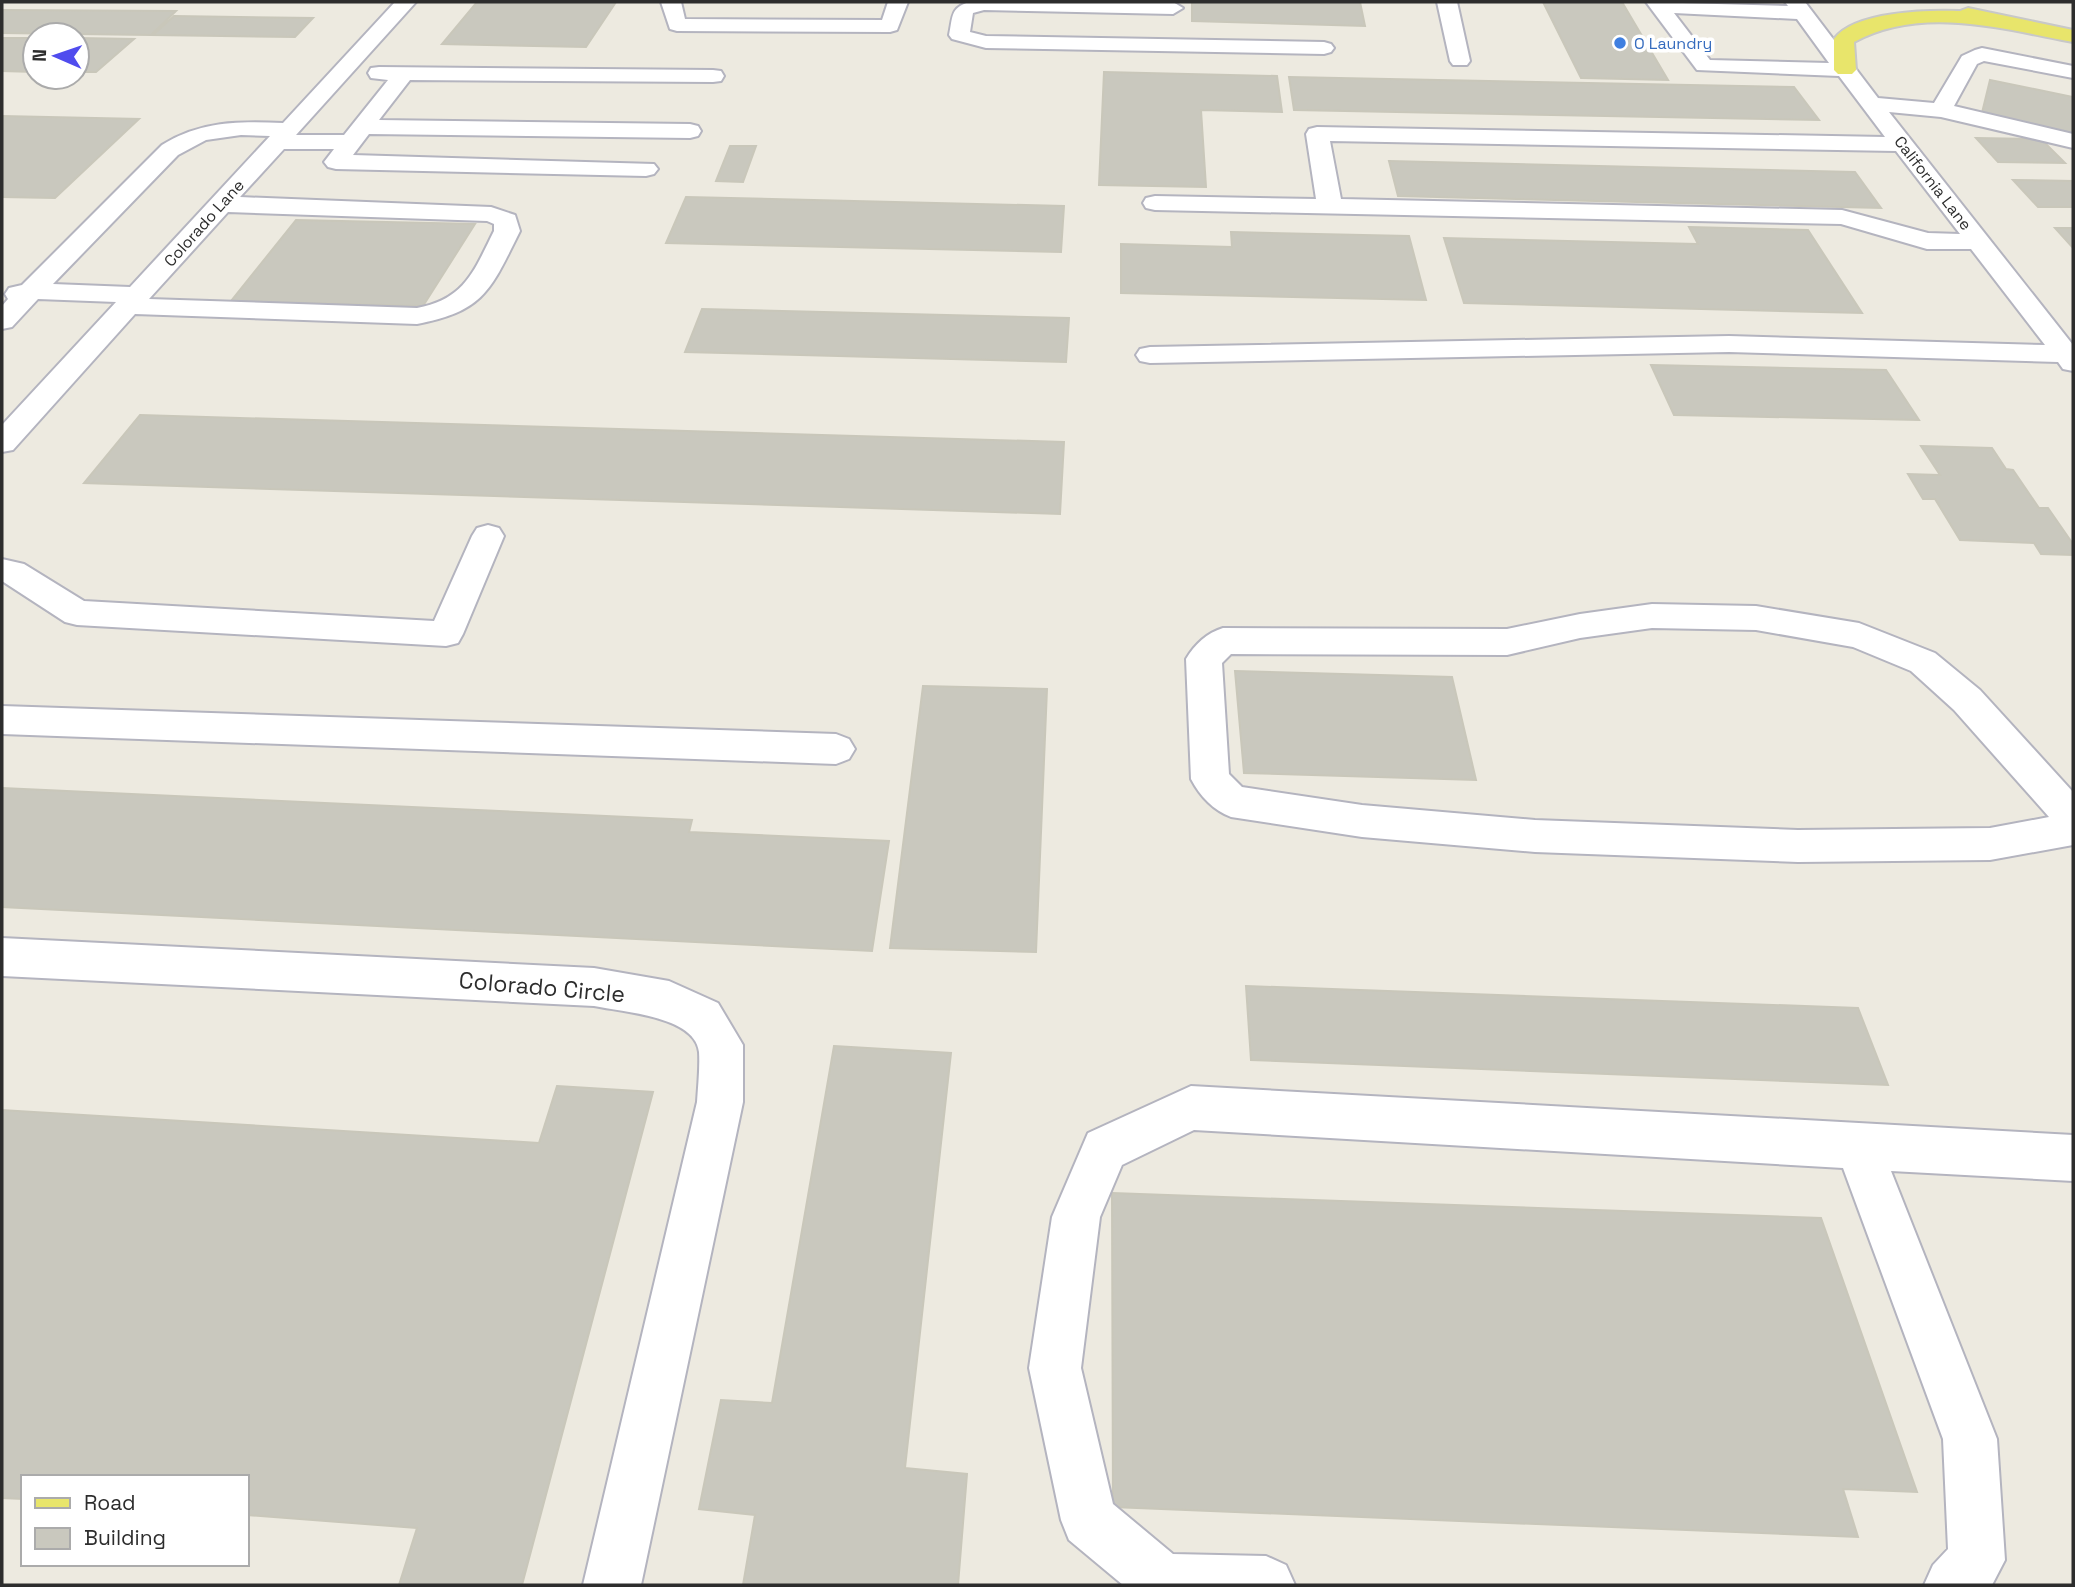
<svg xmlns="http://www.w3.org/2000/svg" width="2075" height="1587" viewBox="0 0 2075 1587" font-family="'Space Grotesk',sans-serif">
<rect width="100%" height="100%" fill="#edeae0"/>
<path fill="#c9c8be" stroke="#c9c7ba" stroke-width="2" d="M 477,2 L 616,2 L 586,47 L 442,44 Z
M 1192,2 L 1360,2 L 1365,26 L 1192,21 Z
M 1543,2 L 1622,2 L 1668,80 L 1581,78 Z
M 2,10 L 176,11 L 151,35 L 2,33 Z
M 174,16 L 313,18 L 295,37 L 153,35 Z
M 2,38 L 35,38 L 35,72 L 2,71 Z
M 77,38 L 134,39 L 96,72 L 77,72 Z
M 1104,72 L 1277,76 L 1282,112 L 1201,110 L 1206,187 L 1099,185 Z
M 1289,77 L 1794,87 L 1819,120 L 1294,110 Z
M 1990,80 L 2073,97 L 2073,136 L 1981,117 Z
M 2,116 L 139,119 L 55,198 L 2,197 Z
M 1976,138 L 2041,139 L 2065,163 L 1998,162 Z
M 730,146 L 756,146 L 743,182 L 716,181 Z
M 1389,161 L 1855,172 L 1881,208 L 1398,196 Z
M 2013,180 L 2073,181 L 2073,207 L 2038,207 Z
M 686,197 L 1064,206 L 1061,252 L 666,243 Z
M 296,220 L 475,224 L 423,306 L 231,301 Z
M 1689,227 L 1808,230 L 1862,313 L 1464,303 L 1444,238 L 1698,244 Z
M 2055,228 L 2073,228 L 2073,248 Z
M 1231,232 L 1409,236 L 1426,300 L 1121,293 L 1121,244 L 1232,247 Z
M 702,309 L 1069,318 L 1066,362 L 685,352 Z
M 1651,365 L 1886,370 L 1919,420 L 1674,415 Z
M 140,415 L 1064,442 L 1060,514 L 84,483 Z
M 1921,446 L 1992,448 L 2006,469 L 2013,470 L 2039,508 L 2048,508 L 2073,544 L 2073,555 L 2041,554 L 2034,543 L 1960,540 L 1935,499 L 1923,499 L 1908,474 L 1940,475 Z
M 1235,671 L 1452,677 L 1476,780 L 1244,773 Z
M 923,686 L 1047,689 L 1036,952 L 890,948 Z
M 2,788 L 692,820 L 689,832 L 889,841 L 872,951 L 2,907 Z
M 1246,986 L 1858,1008 L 1888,1085 L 1251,1060 Z
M 834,1046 L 951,1053 L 905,1468 L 967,1474 L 958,1585 L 743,1585 L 755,1515 L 699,1509 L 721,1400 L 772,1403 Z
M 557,1086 L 653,1092 L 522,1585 L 399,1585 L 417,1528 L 247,1515 L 247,1477 L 23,1477 L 23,1499 L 2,1498 L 2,1110 L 539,1143 Z
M 1112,1193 L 1821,1218 L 1917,1492 L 1843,1489 L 1858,1537 L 1113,1507 Z"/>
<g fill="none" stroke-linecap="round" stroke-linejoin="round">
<g stroke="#b4b4bf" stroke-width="4">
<path id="minor" d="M 395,2 L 416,2 L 296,135 L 344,135 L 388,80 L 371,78 L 368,73 L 371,68 L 379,67 L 713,70 L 721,71 L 724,76 L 721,81 L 713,82 L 410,80 L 379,120 L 690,124 L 698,126 L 701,131 L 698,136 L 690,138 L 369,134 L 353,155 L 654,164 L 658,169 L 654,174 L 646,176 L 336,169 L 328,167 L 324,162 L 334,149 L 284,149 L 240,197 L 491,207 L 515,215 L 520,231 C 491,289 485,311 417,324 L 135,314 L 13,450 L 2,452 L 2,425 L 116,302 L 38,299 L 12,327 L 2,329 L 2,306 L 8,299 L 5,294 L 9,288 L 22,285 L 162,145 C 200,121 239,121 283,123 ZM 241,135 L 270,136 L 130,287 L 53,284 L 178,155 L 206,140 ZM 228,212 L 487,221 L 494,224 L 494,231 C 474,271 465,299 417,308 L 149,299 Z
M 661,2 L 681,2 L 685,19 L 882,20 L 888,2 L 908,2 L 897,30 L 890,32 L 677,31 L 670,29 Z
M 969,2 L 1173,2 L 1183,8 L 1173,14 L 984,10 L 973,13 L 970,32 L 986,36 L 1324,42 L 1331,44 L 1334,48 L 1331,52 L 1324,54 L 986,48 L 952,39 L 949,35 C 953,17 950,8 969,2 Z
M 1437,2 L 1457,2 L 1470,61 L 1467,65 L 1453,65 L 1450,61 Z
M 1646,2 L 1788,6 L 1785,2 L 1805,2 L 1878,98 L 1934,103 L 1962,56 L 1975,50 L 1982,48 L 2073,66 L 2073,78 L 1984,61 L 1977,64 L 1954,106 L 2073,134 L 2073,148 L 1941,117 L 1889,112 L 2073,345 L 2073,371 L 2063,369 L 2058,362 L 1729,352 L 1150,363 L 1140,361 L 1136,355 L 1140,349 L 1150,347 L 1729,336 L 2045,345 L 1971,249 L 1927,249 L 1841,224 L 1155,210 L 1146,208 L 1143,203 L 1146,198 L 1155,196 L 1316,199 L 1306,134 L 1309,129 L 1317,127 L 1885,137 L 1839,76 L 1697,70 ZM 1674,13 L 1797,19 L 1829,63 L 1710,60 ZM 1330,141 L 1896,151 L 1960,234 L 1928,233 L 1842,210 L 1341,199 Z
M 488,525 L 499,528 L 504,536 L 463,634 L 458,643 L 446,646 L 77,625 L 65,622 L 2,581 L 2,559 L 24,564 L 84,601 L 434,621 L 472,536 L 477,528 Z
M 1652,604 L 1756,606 L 1859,623 L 1935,653 L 1980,690 L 2073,792 L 2073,845 L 1990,860 L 1798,862 L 1535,852 L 1362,837 L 1231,817 C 1213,810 1200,796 1191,779 L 1186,659 C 1195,644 1207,633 1223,628 L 1507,629 L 1580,614 ZM 1652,628 L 1756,630 L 1853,647 L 1911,671 L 1954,710 L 2049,817 L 1990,828 L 1798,830 L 1535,820 L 1362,805 L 1242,787 L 1229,774 L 1222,663 L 1231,654 L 1507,655 L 1580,638 Z
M 2,706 L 836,734 L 849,739 L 855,749 L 849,759 L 836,764 L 2,734 Z
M 2,938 L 594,968 L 669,981 L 718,1003 L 743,1045 L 743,1102 L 641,1585 L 583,1585 L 697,1102 C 698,1086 700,1068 699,1052 C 695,1016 622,1012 594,1006 L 2,976 Z
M 1191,1086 L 2073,1135 L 2073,1181 L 1891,1171 L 1997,1439 L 2005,1560 L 1992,1585 L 1924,1585 L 1933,1565 L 1948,1549 L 1943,1439 L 1843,1168 L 1194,1130 L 1122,1165 L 1100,1217 L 1081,1368 L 1113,1504 L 1173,1554 L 1266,1556 L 1286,1565 L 1295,1585 L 1123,1585 L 1069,1540 L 1061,1520 L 1029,1368 L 1052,1217 L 1088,1133 Z"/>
</g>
<g stroke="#c8c8c8" stroke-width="4">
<path id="major" d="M 1968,8 L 2073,30 L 2073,42 C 2002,29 1922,5 1854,42 L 1856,70 L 1852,74 L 1838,74 L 1834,70 L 1834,39 C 1854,11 1928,10 1960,11 Z"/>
</g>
<use href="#minor" fill="#fff" fill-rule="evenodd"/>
<use href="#major" fill="#e8e56b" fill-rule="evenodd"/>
</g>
<circle fill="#3f7fe0" stroke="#fff" stroke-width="2.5" cx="1620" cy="43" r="7"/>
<g text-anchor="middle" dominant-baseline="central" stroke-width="7" stroke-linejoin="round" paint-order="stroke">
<g font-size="16" fill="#366cbe" stroke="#fff" text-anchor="start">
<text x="1634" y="43">O Laundry</text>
</g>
<g font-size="16" fill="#2d2d2d" stroke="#fff">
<text transform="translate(1933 183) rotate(52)">California Lane</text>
<text transform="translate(204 223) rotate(-48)">Colorado Lane</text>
</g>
<g font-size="23" fill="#2d2d2d" stroke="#fff">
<text transform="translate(542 987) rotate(5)">Colorado Circle</text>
</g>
</g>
<rect width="2075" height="1587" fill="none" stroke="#2d2d2d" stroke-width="7"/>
<rect x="21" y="1475" width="228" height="91" fill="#ffffff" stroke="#ababab" stroke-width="2"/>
<rect x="35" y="1498" width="35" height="10" fill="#e8e56b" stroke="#ababab" stroke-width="2"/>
<text x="84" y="1510" font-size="21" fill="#2d2d2d">Road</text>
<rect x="35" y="1528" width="35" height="21" fill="#c9c8be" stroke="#ababab" stroke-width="2"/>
<text x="84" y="1545" font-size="21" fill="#2d2d2d">Building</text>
<g transform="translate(56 56) rotate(272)"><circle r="33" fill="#ffffff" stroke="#ababab" stroke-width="2"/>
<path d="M0-5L12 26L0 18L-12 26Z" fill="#504cee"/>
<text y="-10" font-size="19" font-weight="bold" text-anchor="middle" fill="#2d2d2d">N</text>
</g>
</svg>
